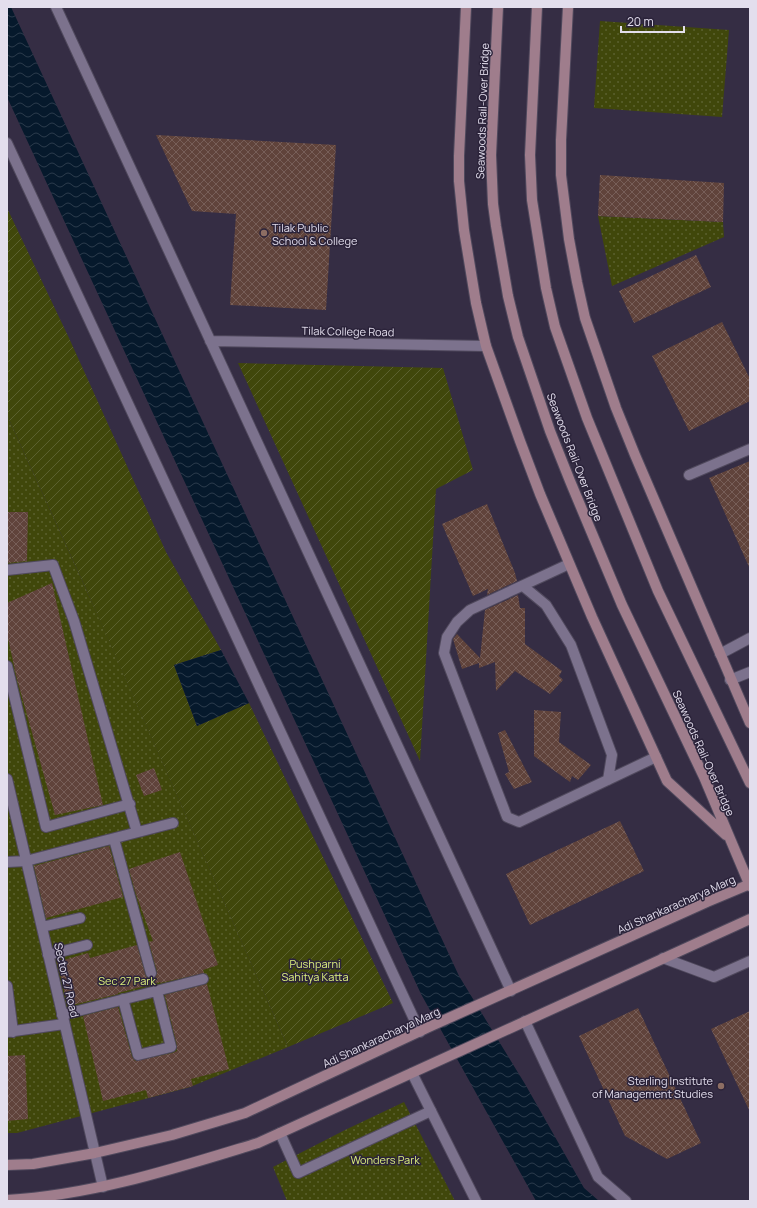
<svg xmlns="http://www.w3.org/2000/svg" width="757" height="1208" viewBox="0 0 757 1208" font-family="Manrope,sans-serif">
<defs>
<pattern id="grass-dots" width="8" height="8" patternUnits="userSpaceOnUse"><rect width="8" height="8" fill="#40470b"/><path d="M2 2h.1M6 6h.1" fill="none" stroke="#5b612f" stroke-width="1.8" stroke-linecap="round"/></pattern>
<pattern id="garden-furrows" width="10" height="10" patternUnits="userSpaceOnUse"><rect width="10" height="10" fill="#40470b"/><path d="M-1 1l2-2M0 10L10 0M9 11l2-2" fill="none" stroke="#5b612f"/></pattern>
<pattern id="water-waves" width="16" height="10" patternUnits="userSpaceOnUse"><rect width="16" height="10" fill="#06192c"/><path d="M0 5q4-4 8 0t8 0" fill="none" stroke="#2a3a4b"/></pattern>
<pattern id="building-cross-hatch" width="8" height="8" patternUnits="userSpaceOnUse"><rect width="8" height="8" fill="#60433b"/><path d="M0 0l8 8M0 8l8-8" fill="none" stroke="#775e58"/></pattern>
</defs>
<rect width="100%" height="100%" fill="#352d44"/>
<path fill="url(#grass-dots)" d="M 600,21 L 729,30 L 722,117 L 594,108 Z
M 598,216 L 723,222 L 724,237 L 612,286 Z
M 7,415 L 100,620 L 288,1047 L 190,1087 L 17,1133 L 7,1133 Z
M 404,1102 L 455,1201 L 287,1201 L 273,1167 L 345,1130 Z"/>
<path fill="url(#garden-furrows)" d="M 7,208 L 69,338 L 166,552 L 221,650 L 174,665 L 197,726 L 249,703 L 393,1003 L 288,1047 L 86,589 L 7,415 Z
M 238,363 L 443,368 L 473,470 L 436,489 L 420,761 Z"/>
<path fill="url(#water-waves)" d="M 7,7 L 11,7 L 459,976 L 525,1084 L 584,1188 L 599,1201 L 536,1201 L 421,994 L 7,97 Z
M 221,650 L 249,703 L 197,726 L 174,665 Z"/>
<path fill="url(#building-cross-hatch)" d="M 156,135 L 336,145 L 326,310 L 230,305 L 236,214 L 192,211 Z
M 600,175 L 724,183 L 723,222 L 598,216 Z
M 696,255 L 711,287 L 634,323 L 619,291 Z
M 722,322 L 750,379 L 750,401 L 689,431 L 652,356 Z
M 750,461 L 750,569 L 709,478 Z
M 487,504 L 515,573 L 517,581 L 487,595 L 488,589 L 473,596 L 442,524 Z
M 7,512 L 28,512 L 27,561 L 7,563 Z
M 52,583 L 103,805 L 55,815 L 17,679 L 7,634 L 7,603 Z
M 518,595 L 520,608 L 525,608 L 525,644 L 562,671 L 559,676 L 563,680 L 550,694 L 515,671 L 496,691 L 495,662 L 479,668 L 479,663 L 462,669 L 453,639 L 457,634 L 480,658 L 485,610 Z
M 534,710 L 561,712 L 559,742 L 591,765 L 578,780 L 572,776 L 570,782 L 534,756 Z
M 505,730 L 532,782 L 514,789 L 505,774 L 509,772 L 498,733 Z
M 154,768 L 162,790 L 144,796 L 136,775 Z
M 620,821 L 644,871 L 530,925 L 506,874 Z
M 109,846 L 123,897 L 46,918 L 34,866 Z
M 180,852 L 218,965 L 203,970 L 204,973 L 160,983 L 160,982 L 118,993 L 118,994 L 68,1006 L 57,962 L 88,953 L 90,958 L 137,945 L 146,977 L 150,979 L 156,977 L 157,971 L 149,942 L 153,941 L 136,894 L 129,869 Z
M 207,984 L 229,1069 L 191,1079 L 193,1086 L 148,1098 L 146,1090 L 103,1101 L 83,1016 L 118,1007 L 132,1057 L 135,1061 L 173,1053 L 177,1051 L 177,1045 L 165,995 Z
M 638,1008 L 701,1143 L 667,1159 L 625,1136 L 579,1036 Z
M 750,1011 L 750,1112 L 711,1029 Z
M 25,1055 L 28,1119 L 7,1121 L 7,1056 Z"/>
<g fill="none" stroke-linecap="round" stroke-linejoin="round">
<g stroke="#50495d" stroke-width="12">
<path id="service" d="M 663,958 L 714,977 L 750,961
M 280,1133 L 298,1173 L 431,1111"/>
</g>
<g stroke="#50495d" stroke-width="12">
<path id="minor" d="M 56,7 L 511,991
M 7,143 L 420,1032
M 210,341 L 486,346
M 689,475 L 750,449
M 569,564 L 470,610 L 457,622 L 447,637 L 444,653 L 507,817 L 519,822 L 656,757
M 7,570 L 53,565 L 74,621 L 137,832
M 523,586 L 546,605 L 571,645 L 612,755 L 608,780
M 720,654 L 750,638
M 7,666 L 46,827 L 130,804
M 730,680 L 750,672
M 7,779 L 103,1187
M 114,839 L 151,973
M 7,862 L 26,861 L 173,823
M 42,927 L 80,918
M 48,955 L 87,945
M 7,986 L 13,1032
M 123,999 L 138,1055 L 171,1047 L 157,991
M 62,1015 L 203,979
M 525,1021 L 598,1177 L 626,1201
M 7,1032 L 64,1024
M 412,1073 L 476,1201"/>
</g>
<g stroke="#50495d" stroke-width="12">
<path id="secondary" d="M 466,7 L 459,156 L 459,181 L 464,230 L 476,303 L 486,346 L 520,441 L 540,494 L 592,617 L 667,781 L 726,835
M 498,7 L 491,155 L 493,204 L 496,226 L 508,296 L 518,337 L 550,431 L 570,481 L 622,605 L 704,777 L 750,886
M 537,7 L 530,155 L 532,200 L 546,288 L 555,327 L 587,418 L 658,591 L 750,783
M 568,7 L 561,140 L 561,175 L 569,239 L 577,282 L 585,318 L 616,408 L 635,455 L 750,723
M 7,1165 L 33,1164 L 95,1153 L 172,1135 L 245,1113 L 431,1026 L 707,902 L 750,884
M 7,1200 C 94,1195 176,1168 258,1143 L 750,919"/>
</g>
<use href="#service" stroke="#7c728d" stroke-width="10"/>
<use href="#minor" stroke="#7c728d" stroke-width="10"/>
<use href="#secondary" stroke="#9f7d8c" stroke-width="10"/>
</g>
<g fill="#8d6e63" stroke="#2b233a" stroke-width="1.5">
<circle cx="264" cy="233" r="4"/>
<circle cx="721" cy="1086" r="4"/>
</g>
<g text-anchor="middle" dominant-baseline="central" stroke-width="3" stroke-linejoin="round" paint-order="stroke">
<g font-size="11" fill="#e3deed" stroke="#2b233a">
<text transform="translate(482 111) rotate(-88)">Seawoods Rail-Over Bridge</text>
<text transform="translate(348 331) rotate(1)">Tilak College Road</text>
<text transform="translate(575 457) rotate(69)">Seawoods Rail-Over Bridge</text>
<text transform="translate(704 753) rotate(66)">Seawoods Rail-Over Bridge</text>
<text transform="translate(676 904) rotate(-24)">Adi Shankaracharya Marg</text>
<text transform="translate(67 980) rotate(77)">Sector 27 Road</text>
<text transform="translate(381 1037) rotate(-25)">Adi Shankaracharya Marg</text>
</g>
<g font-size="11" fill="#e3deed" stroke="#2b233a" text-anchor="start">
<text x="272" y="227">Tilak Public<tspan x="272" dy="13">School &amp; College</tspan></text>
<text x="713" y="1080" text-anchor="end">Sterling Institute<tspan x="713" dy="13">of Management Studies</tspan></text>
</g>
<g font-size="11" fill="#dcef7c" stroke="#2b233a">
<text x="315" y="963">Pushparni<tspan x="315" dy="13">Sahitya Katta</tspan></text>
<text x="127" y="980">Sec 27 Park</text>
<text x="385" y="1159">Wonders Park</text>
</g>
</g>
<rect width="757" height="1208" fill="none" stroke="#e3deed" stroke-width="16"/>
<path d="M621 26v6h63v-6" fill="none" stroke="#e3deed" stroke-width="2"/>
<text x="627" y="26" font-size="12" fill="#e3deed" stroke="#2b233a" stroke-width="3" paint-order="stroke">20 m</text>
</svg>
